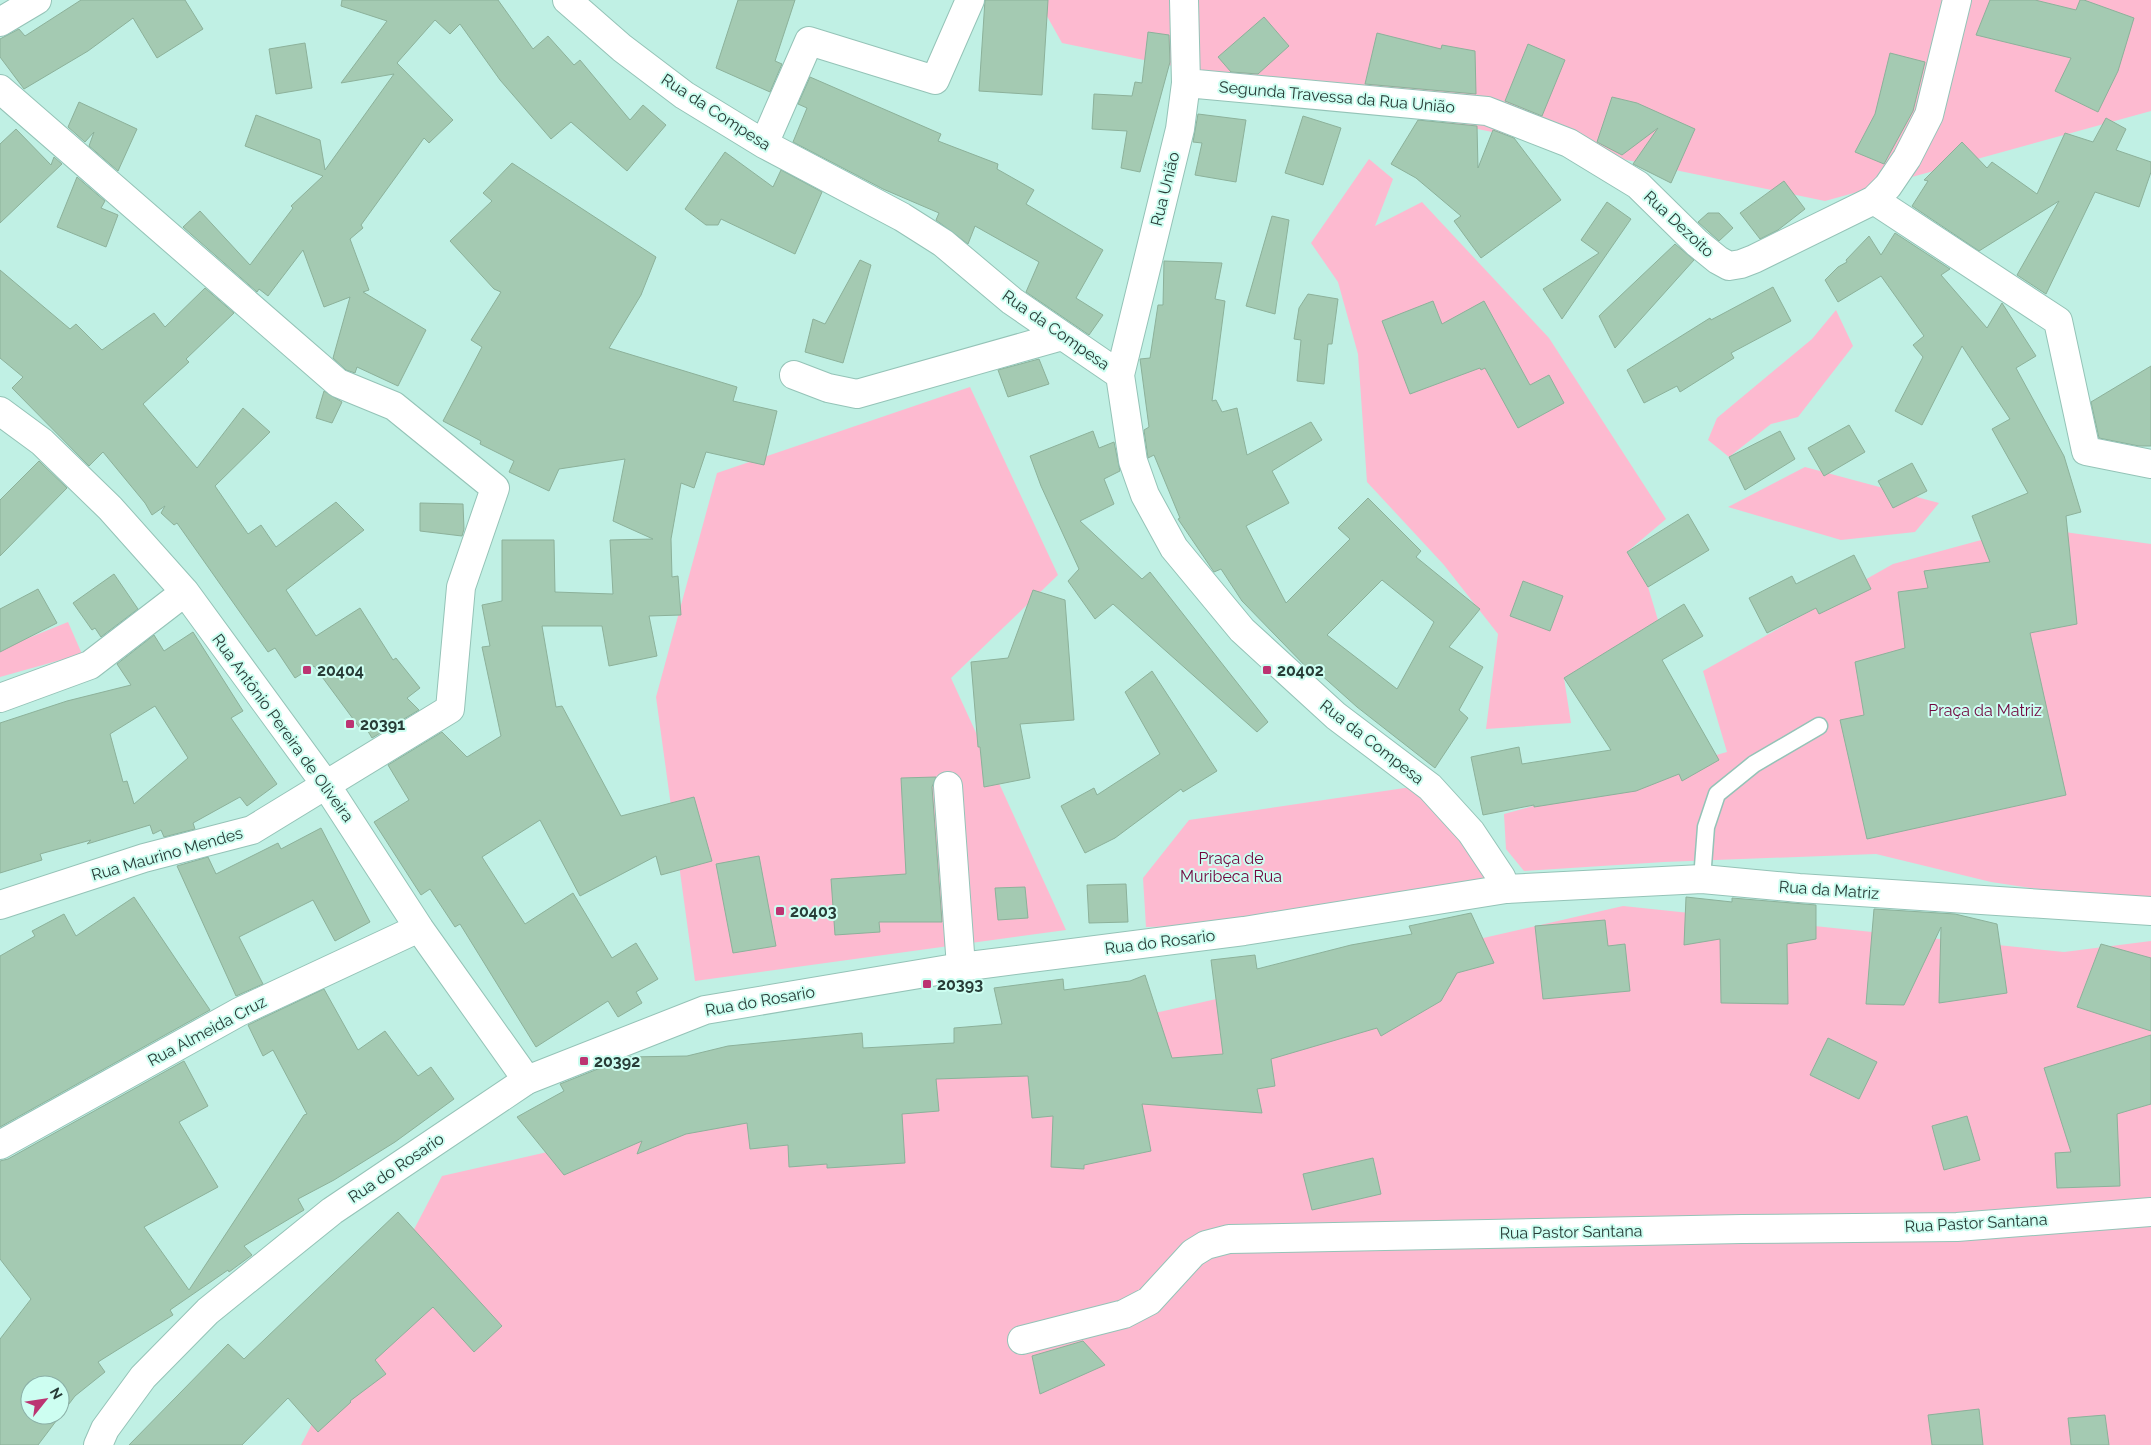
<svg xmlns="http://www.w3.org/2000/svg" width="2151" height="1445" viewBox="0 0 2151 1445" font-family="Raleway,sans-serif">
<rect width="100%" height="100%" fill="#c0f0e4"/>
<path fill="#fdbad0" d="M 1038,0 L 2151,0 L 2151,111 L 1825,201 L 1062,43 Z
M 1369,159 L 1393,179 L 1375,226 L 1422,202 L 1549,338 L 1666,519 L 1627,552 L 1648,587 L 1658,620 L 1564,678 L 1571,723 L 1486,729 L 1498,634 L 1444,565 L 1367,482 L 1358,354 L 1338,282 L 1311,243 Z
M 1836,310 L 1853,346 L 1798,417 L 1771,424 L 1729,457 L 1708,440 L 1717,418 L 1812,339 Z
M 970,387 L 1058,575 L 951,678 L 1066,930 L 695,981 L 656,697 L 717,473 Z
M 1805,467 L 1939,503 L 1915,532 L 1841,540 L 1728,507 Z
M 2029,527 L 2151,544 L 2151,901 L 2132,903 L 1991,882 L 1876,854 L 1664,862 L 1524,871 L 1506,849 L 1504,814 L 1727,752 L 1703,671 L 1893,564 Z
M 68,622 L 82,654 L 0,677 L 0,623 L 21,641 Z
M 1418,786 L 1497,878 L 1194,926 L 1146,927 L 1143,878 L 1189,820 Z
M 1623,906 L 2064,952 L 2151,941 L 2151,1445 L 301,1445 L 442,1176 Z"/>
<path fill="#a4cab2" stroke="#8cb19a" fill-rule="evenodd" d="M 81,0 L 185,0 L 203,29 L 157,58 L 133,18 L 88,51 L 24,89 L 0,57 L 0,39 L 19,29 L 25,36 Z
M 342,0 L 498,0 L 533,49 L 548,36 L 574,65 L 580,60 L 630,120 L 643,105 L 666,125 L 627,171 L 571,122 L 551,139 L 500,80 L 460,24 L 450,34 L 435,20 L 397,63 L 453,120 L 429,143 L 424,138 L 361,225 L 363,228 L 350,239 L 369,290 L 363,292 L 426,330 L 398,386 L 357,367 L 355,373 L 346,370 L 333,358 L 350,297 L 324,307 L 303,250 L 268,296 L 259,289 L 257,292 L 183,227 L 200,211 L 250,265 L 293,208 L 291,206 L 323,176 L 245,146 L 256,115 L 320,140 L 325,170 L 394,74 L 341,83 L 387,21 L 341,6 Z
M 738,0 L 795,0 L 775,61 L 782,64 L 770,92 L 716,68 Z
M 985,0 L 1048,0 L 1042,95 L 979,91 Z
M 1990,0 L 2035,0 L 2076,10 L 2080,0 L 2084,0 L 2134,18 L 2118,71 L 2098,112 L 2055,91 L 2071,58 L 1976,35 Z
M 1264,17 L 1289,46 L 1258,74 L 1231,72 L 1218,57 Z
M 1148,32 L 1169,35 L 1170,62 L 1140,172 L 1121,168 L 1127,131 L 1092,129 L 1094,94 L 1132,96 L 1135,82 L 1142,83 Z
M 1377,33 L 1441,49 L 1442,45 L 1475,51 L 1476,94 L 1365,84 Z
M 305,43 L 312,88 L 276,94 L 269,49 Z
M 1528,44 L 1565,60 L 1542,116 L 1505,101 Z
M 1890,53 L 1925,62 L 1913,111 L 1884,164 L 1855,152 L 1875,114 Z
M 810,77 L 941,134 L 938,141 L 998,164 L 997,169 L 1034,190 L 1026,204 L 1103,250 L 1076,298 L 1103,315 L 1089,335 L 1026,292 L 1039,262 L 975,226 L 968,244 L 936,220 L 939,213 L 883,189 L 793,142 L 807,108 L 798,104 Z
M 1612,97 L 1637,103 L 1695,129 L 1671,183 L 1633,164 L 1658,128 L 1622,155 L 1597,142 Z
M 79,102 L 137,129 L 118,171 L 89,146 L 94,132 L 85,142 L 68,127 Z
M 1198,114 L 1246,120 L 1236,182 L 1195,175 L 1202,143 L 1193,142 Z
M 1303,116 L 1341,128 L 1323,185 L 1285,173 Z
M 2106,118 L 2126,129 L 2116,150 L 2151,162 L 2151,172 L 2139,207 L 2095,192 L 2046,294 L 2017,275 L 2059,201 L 1979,251 L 1912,206 L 1928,181 L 1924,180 L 1962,142 L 1987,168 L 1992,162 L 2037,194 L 2065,133 L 2093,142 Z
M 1418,120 L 1477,126 L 1478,168 L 1493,130 L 1514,138 L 1561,200 L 1481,258 L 1454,221 L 1461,216 L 1416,178 L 1391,164 Z
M 16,129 L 51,165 L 54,157 L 62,164 L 0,223 L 0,144 Z
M 725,152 L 773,187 L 781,170 L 822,192 L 795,254 L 721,219 L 718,225 L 706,225 L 685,209 Z
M 512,163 L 656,257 L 641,295 L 609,348 L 737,387 L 733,401 L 777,411 L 764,465 L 706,452 L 694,488 L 681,483 L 671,539 L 672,577 L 678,576 L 681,615 L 649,616 L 657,656 L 609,666 L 602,626 L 542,626 L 556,707 L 562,706 L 621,816 L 694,797 L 712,861 L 661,875 L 656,856 L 580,896 L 540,820 L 482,857 L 525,924 L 573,893 L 612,958 L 636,943 L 658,979 L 636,992 L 642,1003 L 618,1017 L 608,1001 L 536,1047 L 460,924 L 455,927 L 430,889 L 421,895 L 374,822 L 409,800 L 388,765 L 442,732 L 467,757 L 501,736 L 482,647 L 490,646 L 482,605 L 502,601 L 502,540 L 554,540 L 555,592 L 613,594 L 610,540 L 653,539 L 613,521 L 625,459 L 559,469 L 549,491 L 509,472 L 514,461 L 480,444 L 481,441 L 443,421 L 482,347 L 471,340 L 501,292 L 494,289 L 450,241 L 492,201 L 483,193 Z
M 77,177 L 105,201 L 101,208 L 118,215 L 106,247 L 57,227 Z
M 1784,181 L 1805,209 L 1778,230 L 1760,239 L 1740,213 Z
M 1607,202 L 1631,219 L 1562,319 L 1543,289 L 1599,253 L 1581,240 Z
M 1708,213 L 1719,213 L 1733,228 L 1719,241 L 1698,222 Z
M 1272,216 L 1289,220 L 1275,314 L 1246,306 Z
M 1895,233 L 1950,269 L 1941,275 L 1987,328 L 2002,303 L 2036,356 L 2016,368 L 2064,456 L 2081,512 L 2066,516 L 2077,624 L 2030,633 L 2066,795 L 1867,839 L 1840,720 L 1864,715 L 1855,662 L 1905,648 L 1898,592 L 1928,588 L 1924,571 L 1990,562 L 1972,516 L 2028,493 L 1992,429 L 2010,419 L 1962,346 L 1922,425 L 1895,411 L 1923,357 L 1913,345 L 1924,336 L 1881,276 L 1838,302 L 1825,280 L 1838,267 L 1847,262 L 1846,260 L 1869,236 L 1881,255 Z
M 1675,244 L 1694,260 L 1615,348 L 1599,316 Z
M 860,260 L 871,265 L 843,363 L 805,352 L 813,319 L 825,324 Z
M 1164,261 L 1222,263 L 1215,299 L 1225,301 L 1212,401 L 1216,400 L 1222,412 L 1237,408 L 1247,455 L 1311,422 L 1322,440 L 1272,471 L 1289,503 L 1246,526 L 1286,603 L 1350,539 L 1338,528 L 1368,498 L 1421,551 L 1416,557 L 1480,609 L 1449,647 L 1483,667 L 1459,710 L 1468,718 L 1435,768 L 1357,707 L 1319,673 L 1315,676 L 1313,674 L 1242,601 L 1221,569 L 1214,572 L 1178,519 L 1180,518 L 1154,455 L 1148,458 L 1144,430 L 1149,427 L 1140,359 L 1150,358 L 1158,305 L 1163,305 ZM 1382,580 L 1434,622 L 1397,689 L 1327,635 Z
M 0,270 L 70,329 L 76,324 L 102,350 L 154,313 L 165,327 L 205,288 L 234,313 L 186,359 L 189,362 L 143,404 L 197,468 L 243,408 L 270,432 L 215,486 L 248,534 L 261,525 L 276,547 L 336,502 L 364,530 L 286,590 L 316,636 L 360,608 L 393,660 L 396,658 L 420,688 L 407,698 L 419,710 L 372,738 L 366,728 L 362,731 L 314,666 L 295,678 L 275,648 L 268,652 L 177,523 L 174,525 L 161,513 L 165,506 L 152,515 L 145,503 L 103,452 L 89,466 L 12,388 L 23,377 L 0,358 Z
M 1773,287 L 1791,321 L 1731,353 L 1734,358 L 1680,392 L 1677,386 L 1644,403 L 1627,370 L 1710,318 L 1711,320 Z
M 1308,294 L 1338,299 L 1332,344 L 1328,344 L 1324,384 L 1297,381 L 1301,340 L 1294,339 L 1299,308 Z
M 1433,301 L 1442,324 L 1484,301 L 1530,385 L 1549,375 L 1564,403 L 1518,428 L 1485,368 L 1481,370 L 1480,368 L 1410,394 L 1382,321 Z
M 1039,359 L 1049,384 L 1008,397 L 998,370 Z
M 2151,366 L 2151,446 L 2139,446 L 2099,438 L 2091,402 Z
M 324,391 L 342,402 L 332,423 L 316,418 Z
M 1849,425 L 1865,452 L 1824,476 L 1808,448 Z
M 1093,431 L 1099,448 L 1114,442 L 1120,471 L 1104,479 L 1114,504 L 1080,521 L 1142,579 L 1150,572 L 1268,722 L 1257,732 L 1113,604 L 1095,619 L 1068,581 L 1079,569 L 1041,486 L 1030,456 Z
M 1780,431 L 1795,459 L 1745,490 L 1729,457 Z
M 39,461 L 67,488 L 0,556 L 0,500 Z
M 1912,463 L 1927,491 L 1893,508 L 1878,481 Z
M 420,503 L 463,504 L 464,529 L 462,536 L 420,531 Z
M 1688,514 L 1709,550 L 1648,587 L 1627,552 Z
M 1854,555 L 1871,589 L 1819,614 L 1816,608 L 1767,633 L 1749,598 L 1792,576 L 1796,584 Z
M 114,574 L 138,609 L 101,637 L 95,628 L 92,630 L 73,603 Z
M 1523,581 L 1563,596 L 1550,631 L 1510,616 Z
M 38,589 L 57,623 L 0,652 L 0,609 Z
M 1033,590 L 1065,600 L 1074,720 L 1020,724 L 1030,778 L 984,787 L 980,747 L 978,747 L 971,662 L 1008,658 Z
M 1684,604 L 1703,636 L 1662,660 L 1719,760 L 1682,781 L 1679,774 L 1636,791 L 1534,807 L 1534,805 L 1483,815 L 1471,757 L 1519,747 L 1522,764 L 1611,750 L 1564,678 Z
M 193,632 L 243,711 L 231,718 L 277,784 L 247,806 L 240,797 L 193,823 L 195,829 L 164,837 L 161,830 L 153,834 L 150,825 L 87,844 L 91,840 L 40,854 L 42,860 L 0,873 L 0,723 L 67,701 L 131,685 L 117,664 L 154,635 L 164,651 ZM 155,706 L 188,758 L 134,804 L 127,781 L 123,782 L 110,734 Z
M 1152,671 L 1217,771 L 1183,792 L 1181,789 L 1115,838 L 1085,853 L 1061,806 L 1094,788 L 1097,795 L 1160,754 L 1125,692 Z
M 936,777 L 932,787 L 942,922 L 879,922 L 880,932 L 835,935 L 831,879 L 906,874 L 901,778 Z
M 321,828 L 370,922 L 335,941 L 313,900 L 239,937 L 263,984 L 236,996 L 177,866 L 208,857 L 216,874 L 278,843 L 281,849 Z
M 759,856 L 776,946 L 733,953 L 716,864 Z
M 1126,884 L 1128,922 L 1089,923 L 1087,885 Z
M 1025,887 L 1028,918 L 998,920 L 995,888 Z
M 134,897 L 210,1010 L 0,1127 L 0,956 L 35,936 L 32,931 L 64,914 L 76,936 Z
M 1686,897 L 1732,902 L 1732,898 L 1816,905 L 1816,939 L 1787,944 L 1788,1004 L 1721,1003 L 1720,939 L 1684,945 Z
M 1874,909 L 1955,914 L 1997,924 L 2007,993 L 1939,1003 L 1941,927 L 1904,1005 L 1866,1004 Z
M 1471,913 L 1494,963 L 1457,973 L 1441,1001 L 1381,1036 L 1377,1028 L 1271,1059 L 1275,1086 L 1257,1089 L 1262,1113 L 1142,1104 L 1151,1151 L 1084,1165 L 1084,1169 L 1051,1167 L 1053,1116 L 1032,1118 L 1028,1076 L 936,1079 L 939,1111 L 902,1114 L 905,1163 L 827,1168 L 827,1164 L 789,1167 L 788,1145 L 750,1149 L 747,1123 L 686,1134 L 637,1154 L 642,1141 L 564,1175 L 517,1117 L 564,1091 L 560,1084 L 628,1057 L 687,1056 L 728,1046 L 862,1033 L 863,1048 L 954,1043 L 954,1028 L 1002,1024 L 994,988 L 1063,979 L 1064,990 L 1130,981 L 1145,975 L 1172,1058 L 1223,1054 L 1211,960 L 1255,955 L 1257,969 L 1351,945 L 1412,934 L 1409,926 Z
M 1605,920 L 1608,946 L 1625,944 L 1630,991 L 1543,999 L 1535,926 Z
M 2101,944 L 2151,958 L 2151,1031 L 2077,1007 Z
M 324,989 L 358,1050 L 385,1031 L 418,1076 L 431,1067 L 454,1099 L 395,1142 L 334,1180 L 298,1199 L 304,1210 L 244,1246 L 252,1255 L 229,1272 L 228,1270 L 170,1310 L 173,1315 L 98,1362 L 105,1372 L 75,1396 L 38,1445 L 0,1445 L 0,1339 L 31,1299 L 0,1259 L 0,1161 L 8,1159 L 184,1061 L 208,1106 L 179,1122 L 218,1187 L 144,1227 L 189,1290 L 304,1115 L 307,1114 L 273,1050 L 263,1056 L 248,1025 ZM 30,1385 L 60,1385 L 60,1415 L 30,1415 Z
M 2151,1035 L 2151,1104 L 2117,1114 L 2120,1186 L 2057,1188 L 2055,1153 L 2071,1152 L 2044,1068 Z
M 1828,1038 L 1877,1062 L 1859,1099 L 1810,1075 Z
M 1967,1116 L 1980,1160 L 1944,1170 L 1932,1126 Z
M 1373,1158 L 1381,1194 L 1312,1210 L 1303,1174 Z
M 398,1212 L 502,1326 L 474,1352 L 433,1307 L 375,1360 L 386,1374 L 350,1401 L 351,1402 L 318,1432 L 288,1398 L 242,1445 L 129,1445 L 228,1344 L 244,1359 Z
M 1083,1341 L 1105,1365 L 1040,1394 L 1032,1356 Z
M 1979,1409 L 1983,1445 L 1932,1445 L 1928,1415 Z
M 2105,1415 L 2109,1445 L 2071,1445 L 2068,1418 Z"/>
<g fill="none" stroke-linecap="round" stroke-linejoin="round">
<g stroke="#94c3b7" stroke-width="19">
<path id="service" d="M 1702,879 L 1706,827 L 1717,794 L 1754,764 L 1819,726"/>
</g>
<g stroke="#94c3b7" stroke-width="30">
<path id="minor" d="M 567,0 L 622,48 L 684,95 L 764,144 L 902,217 L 943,243 L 1012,301 L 1120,375 L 1133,461 L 1145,495 L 1174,548 L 1242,630 L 1336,716 L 1430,787 L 1471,832 L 1501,877 L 1506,889
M 0,22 L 37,0
M 1186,83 L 1487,111 L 1569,143 L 1638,185 L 1697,243 L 1718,260 L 1729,266 L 1741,264 L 1754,259 L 1874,200 L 1888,186 L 1907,158 L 1929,115 L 1957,0
M 0,89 L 338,383 L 394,406 L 495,488 L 461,587 L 450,709 L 252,830 L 144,858 L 0,905
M 764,144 L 809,41 L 935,80 L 970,0
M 1874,200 L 2058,321 L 2086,451 L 2151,464
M 794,375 L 828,388 L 857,394 L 1062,336
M 1120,375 L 1180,129 L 1186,83 L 1184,0
M 0,411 L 42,442 L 110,508 L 185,592 L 326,785 L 419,928 L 527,1080
M 0,698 L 90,665 L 185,592
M 948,786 L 961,967
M 0,1145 L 239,1012 L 419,928
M 1022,1340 L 1124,1314 L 1149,1301 L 1193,1253 L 1206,1245 L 1229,1239 L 1742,1229 L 1957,1227 L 2151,1212"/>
</g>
<g stroke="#94c3b7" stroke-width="30">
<path id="tertiary" d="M 98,1445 L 105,1429 L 143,1377 L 208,1311 L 332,1211 L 527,1080 L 705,1010 L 961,967 L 1244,931 L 1506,889 L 1702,879 L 1799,888 L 2151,911"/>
</g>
<use href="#service" stroke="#fff" stroke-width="16"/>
<use href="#minor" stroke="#fff" stroke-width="28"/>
<use href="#tertiary" stroke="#fff" stroke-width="28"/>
</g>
<g fill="#bc3472" stroke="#cdfef1" stroke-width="2">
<rect x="302" y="665" width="10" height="10" rx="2.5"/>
<rect x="1262" y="665" width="10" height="10" rx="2.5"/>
<rect x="345" y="719" width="10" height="10" rx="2.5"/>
<rect x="775" y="906" width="10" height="10" rx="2.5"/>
<rect x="922" y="979" width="10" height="10" rx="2.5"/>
<rect x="579" y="1056" width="10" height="10" rx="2.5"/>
</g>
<g text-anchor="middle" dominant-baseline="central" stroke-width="4" stroke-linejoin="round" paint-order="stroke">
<g font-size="16" fill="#283c37" stroke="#cdfef1">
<text transform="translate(1337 97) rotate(5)">Segunda Travessa da Rua União</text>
<text transform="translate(716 112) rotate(33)">Rua da Compesa</text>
<text transform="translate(1165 189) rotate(-76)">Rua União</text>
<text transform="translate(1679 224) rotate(43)">Rua Dezoito</text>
<text transform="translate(1056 330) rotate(35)">Rua da Compesa</text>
<text transform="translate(283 728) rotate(54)">Rua Antônio Pereira de Oliveira</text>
<text transform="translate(1372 742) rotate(38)">Rua da Compesa</text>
<text transform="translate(167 854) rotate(-16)">Rua Maurino Mendes</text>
<text transform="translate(1829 890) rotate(4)">Rua da Matriz</text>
<text transform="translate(1160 942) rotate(-7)">Rua do Rosario</text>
<text transform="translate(760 1001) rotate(-10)">Rua do Rosario</text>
<text transform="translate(207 1031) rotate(-28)">Rua Almeida Cruz</text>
<text transform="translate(396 1168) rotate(-34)">Rua do Rosario</text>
<text transform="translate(1976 1223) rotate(-3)">Rua Pastor Santana</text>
<text transform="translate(1571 1232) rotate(-1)">Rua Pastor Santana</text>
</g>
<g font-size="16" font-weight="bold" fill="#283c37" stroke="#cdfef1" text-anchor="start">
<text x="317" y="670">20404</text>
<text x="1277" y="670">20402</text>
<text x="360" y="724">20391</text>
<text x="790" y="911">20403</text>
<text x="937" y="984">20393</text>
<text x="594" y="1061">20392</text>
</g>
<g font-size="16" fill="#71063e" stroke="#cdfef1">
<text x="1985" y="710">Praça da Matriz</text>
<text x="1231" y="858">Praça de<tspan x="1231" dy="18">Muribeca Rua</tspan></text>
</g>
</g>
<g transform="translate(45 1400) rotate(60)"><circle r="24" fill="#cdfef1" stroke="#8bb0a7"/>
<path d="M0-4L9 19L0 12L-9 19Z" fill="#bc3472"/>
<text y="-8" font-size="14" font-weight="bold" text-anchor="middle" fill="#283c37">N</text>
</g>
</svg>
